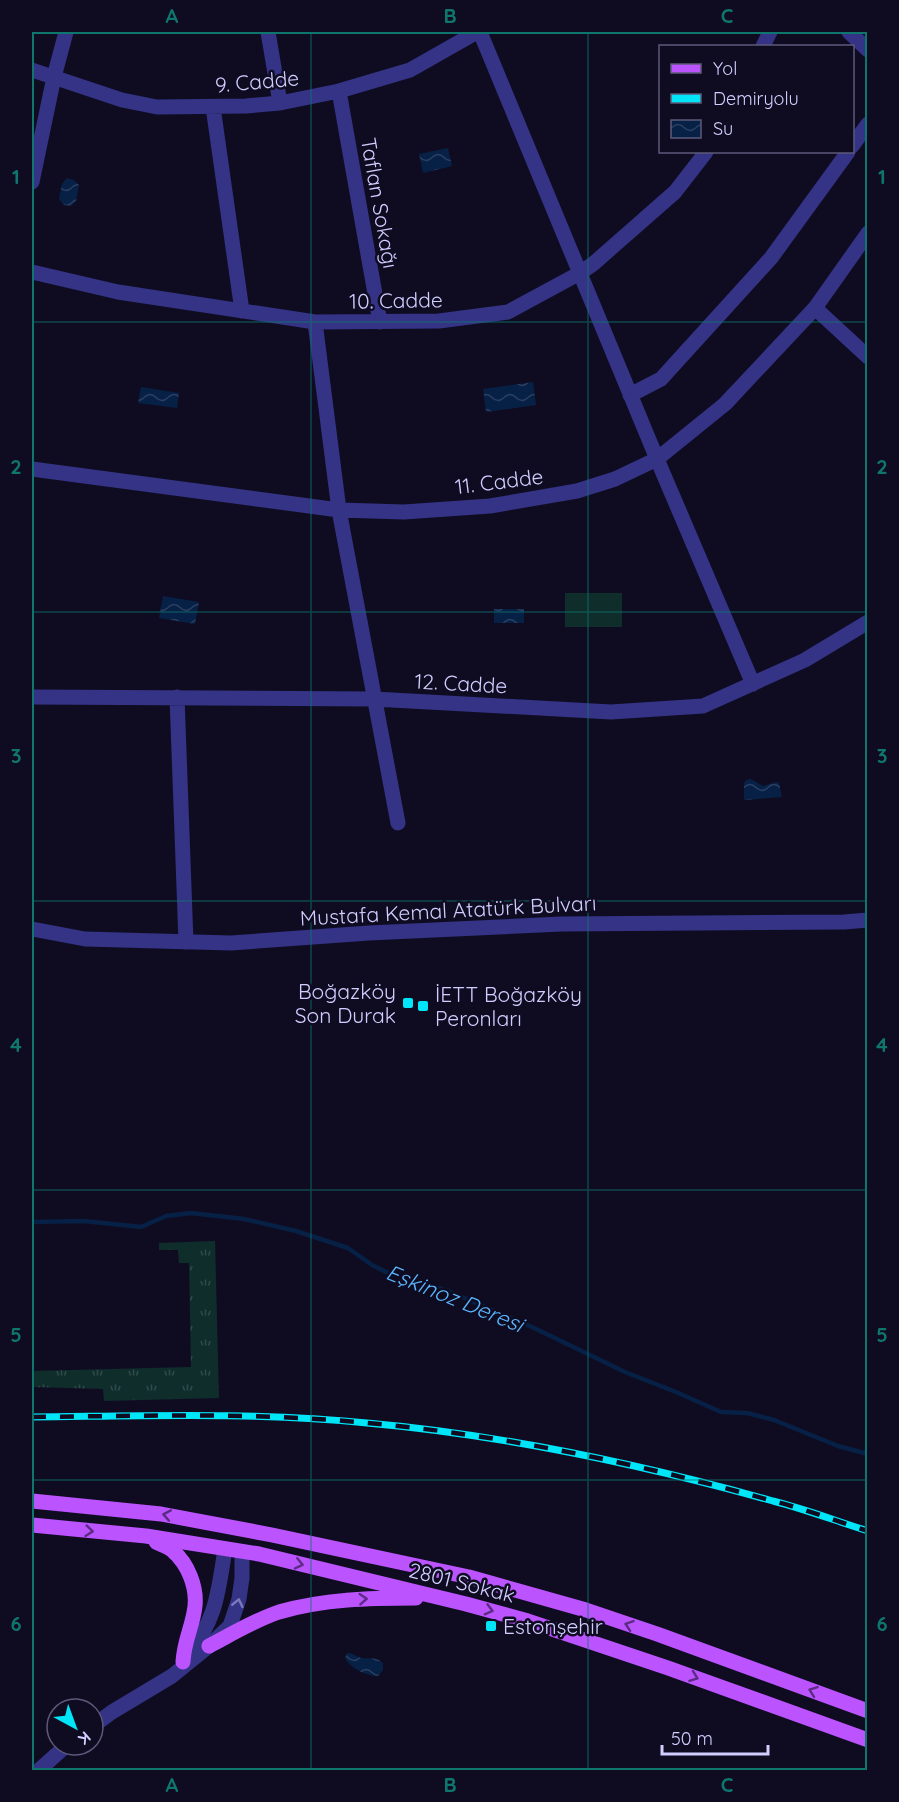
<svg xmlns="http://www.w3.org/2000/svg" width="899" height="1802" viewBox="0 0 899 1802" font-family="Quicksand,sans-serif">
<defs>
<pattern id="grass-tufts" width="24" height="20" patternUnits="userSpaceOnUse" patternTransform="scale(1.5)"><rect width="24" height="20" fill="#0e2d2b"/><path d="M3 7l-1-3M5 7V3M7 7l1-3M15 17l-1-3M17 17v-4M19 17l1-3" fill="none" stroke="#304a4b"/></pattern>
<pattern id="water-waves" width="16" height="10" patternUnits="userSpaceOnUse" patternTransform="scale(1.5)"><rect width="16" height="10" fill="#072045"/><path d="M0 5q4-4 8 0t8 0" fill="none" stroke="#2a3f61"/></pattern>
</defs>
<rect width="100%" height="100%" fill="#0f0c22"/>
<path fill="url(#grass-tufts)" d="M 215,1241 L 219,1398 L 104,1401 L 103,1389 L 32,1387 L 32,1371 L 191,1367 L 189,1263 L 179,1263 L 178,1250 L 159,1250 L 159,1243 Z"/>
<path fill="#0e2d2b" d="M 565,593 L 622,593 L 622,627 L 565,627 Z"/>
<path fill="url(#water-waves)" d="M 448,148 L 452,166 L 423,173 L 419,154 Z
M 67,178 L 74,180 L 79,185 L 76,201 L 71,206 L 64,205 L 59,199 L 62,184 Z
M 533,382 L 536,405 L 486,412 L 483,389 Z
M 141,387 L 179,393 L 177,408 L 138,403 Z
M 163,596 L 199,602 L 195,624 L 159,618 Z
M 494,609 L 524,609 L 524,623 L 494,623 Z
M 751,779 L 763,786 L 776,782 L 779,783 L 782,797 L 744,800 L 744,783 L 746,780 Z
M 347,1653 C 354,1653 356,1657 362,1658 C 371,1659 375,1656 383,1663 L 383,1670 L 378,1676 C 366,1676 350,1668 345,1658 Z"/>
<g fill="none" stroke-linecap="round" stroke-linejoin="round">
<path stroke="#072045" stroke-width="4.5" d="M 32,1222 L 84,1221 L 141,1227 L 166,1216 L 191,1213 L 244,1219 L 296,1231 L 348,1248 L 372,1265 L 386,1272 L 448,1291 L 532,1327 L 625,1372 L 676,1392 L 721,1412 L 747,1413 L 774,1420 L 838,1446 L 868,1454"/>
<path stroke="#343385" stroke-width="15" d="M 268,32 L 280,103
M 480,32 L 657,459 L 753,684
M 849,32 L 868,50
M 763,46 L 770,32
M 32,70 L 122,100 L 157,107 L 246,106 L 280,103 L 339,91 L 410,70 L 477,32
M 339,91 L 380,322
M 213,107 L 242,311
M 852,146 L 868,124
M 32,182 L 54,77 L 66,32
M 32,272 L 118,292 L 315,322 L 439,321 L 508,312 L 580,273 L 593,264 L 675,192 L 706,152
M 815,308 L 868,357
M 315,322 L 339,510 L 398,823
M 630,395 L 661,379 L 771,258 L 848,152
M 32,469 L 339,510 L 404,512 L 490,506 L 577,491 L 615,479 L 657,459 L 725,404 L 815,308 L 868,233
M 32,697 L 374,699 L 611,712 L 703,706 L 805,660 L 868,622
M 177,697 L 186,942"/>
<path stroke="#343385" stroke-width="15" d="M 32,929 L 85,939 L 231,943 L 369,933 L 561,924 L 844,922 L 868,920
M 186,1657 C 216,1621 218,1594 225,1549
M 93,1726 L 112,1712 L 172,1676 L 209,1646 L 230,1626 L 239,1599 L 242,1578 L 242,1552
M 39,1770 L 67,1745"/>
<path stroke="#bb54ff" stroke-width="15" d="M 32,1501 L 161,1514 L 272,1535 L 469,1577 L 586,1610 L 657,1634 L 868,1711
M 32,1525 L 146,1536 L 259,1554 L 466,1604 L 528,1621 L 668,1668 L 868,1740
M 156,1542 C 161,1545 169,1547 173,1551 C 188,1564 197,1587 195,1606 C 193,1626 184,1640 183,1662
M 209,1646 C 232,1634 255,1620 279,1612 C 324,1599 370,1598 416,1598"/>
<g stroke="#00e5f8" stroke-width="7">
<path id="rail" d="M 32,1417 C 143,1416 256,1412 367,1423 C 504,1435 640,1464 773,1501 C 805,1509 836,1521 868,1531"/>
</g>
<use href="#rail" stroke="#0f0c22" stroke-width="4.5" stroke-dasharray="14" stroke-linecap="butt"/>
</g>
<defs><path id="oneway-chevron" d="M-2-3.5L2.5 0L-2 3.5" fill="none" stroke-width="1.6" stroke-linecap="round" stroke-linejoin="round" transform="scale(1.5)"/></defs>
<g stroke="#5c2c85">
<use href="#oneway-chevron" transform="translate(167 1515) rotate(-170)"/>
<use href="#oneway-chevron" transform="translate(89 1531) rotate(6)"/>
<use href="#oneway-chevron" transform="translate(299 1564) rotate(13)"/>
<use href="#oneway-chevron" transform="translate(363 1599) rotate(-4)"/>
<use href="#oneway-chevron" transform="translate(489 1610) rotate(15)"/>
<use href="#oneway-chevron" transform="translate(629 1625) rotate(-161)"/>
<use href="#oneway-chevron" transform="translate(694 1677) rotate(20)"/>
<use href="#oneway-chevron" transform="translate(813 1691) rotate(-160)"/>
</g>
<use stroke="#7b78bc" href="#oneway-chevron" transform="translate(238 1603) rotate(-77)"/>
<path fill="none" stroke="#0f766e" stroke-width="1.5" stroke-opacity="0.55" d="M 311,32 L 311,1770M 588,32 L 588,1770M 32,322 L 868,322M 32,612 L 868,612M 32,901 L 868,901M 32,1190 L 868,1190M 32,1480 L 868,1480"/>
<g fill="#00e5f8" stroke="#0f0c22" stroke-width="2">
<rect x="402" y="997" width="12" height="12" rx="3"/>
<rect x="417" y="1000" width="12" height="12" rx="3"/>
<rect x="485" y="1620" width="12" height="12" rx="3"/>
</g>
<g text-anchor="middle" dominant-baseline="central" stroke-width="5" stroke-linejoin="round" paint-order="stroke">
<g font-size="21" fill="#d1cdff" stroke="#0f0c22">
<text transform="translate(257 81) rotate(-5)">9. Cadde</text>
<text transform="translate(380 203) rotate(80)">Taflan Sokağı</text>
<text transform="translate(396 300) rotate(-1)">10. Cadde</text>
<text transform="translate(499 481) rotate(-7)">11. Cadde</text>
<text transform="translate(461 683) rotate(3)">12. Cadde</text>
<text transform="translate(448 910) rotate(-3)">Mustafa Kemal Atatürk Bulvarı</text>
<text transform="translate(462 1582) rotate(14)">2801 Sokak</text>
</g>
<g font-size="21" fill="#d1cdff" stroke="#0f0c22" text-anchor="start">
<text x="396" y="991" text-anchor="end">Boğazköy<tspan x="396" dy="24">Son Durak</tspan></text>
<text x="435" y="994">İETT Boğazköy<tspan x="435" dy="24">Peronları</tspan></text>
<text x="503" y="1626">Estonşehir</text>
</g>
<g font-size="22" font-style="italic" fill="#5bb7ff" stroke="#0f0c22">
<text transform="translate(455 1298) rotate(22)">Eşkinoz Deresi</text>
</g>
</g>
<rect width="899" height="1802" fill="none" stroke="#0f0c22" stroke-width="66"/>
<rect x="659" y="45" width="195" height="108" fill="#0f0c22" stroke="#5d597a" stroke-width="1.5"/>
<rect x="671" y="64" width="30" height="9" fill="#bb54ff" stroke="#5d597a" stroke-width="1.5"/>
<text x="713" y="75" font-size="18" fill="#d1cdff">Yol</text>
<rect x="671" y="94" width="30" height="9" fill="#00e5f8" stroke="#5d597a" stroke-width="1.5"/>
<text x="713" y="105" font-size="18" fill="#d1cdff">Demiryolu</text>
<rect x="671" y="120" width="30" height="18" fill="url(#water-waves)" stroke="#5d597a" stroke-width="1.5"/>
<text x="713" y="135" font-size="18" fill="#d1cdff">Su</text>
<g transform="translate(75 1727) rotate(139)"><circle r="28" fill="#0f0c22" stroke="#5d597a" stroke-width="1.5"/>
<path d="M0-4.5L10 22L0 15L-10 22Z" fill="#00e5f8"/>
<text y="-9" font-size="16" font-weight="bold" text-anchor="middle" fill="#d1cdff">K</text>
</g>
<path d="M662 1745v9h106v-9" fill="none" stroke="#d1cdff" stroke-width="3"/>
<text x="671" y="1745" font-size="18" fill="#d1cdff" stroke="#0f0c22" stroke-width="4.5" paint-order="stroke">50 m</text>
<rect x="33" y="33" width="833" height="1736" fill="none" stroke="#0f766e" stroke-width="2"/>
<g font-size="20" text-anchor="middle" font-weight="bold" fill="#0f766e">
<text x="172" y="23">A</text>
<text x="450" y="23">B</text>
<text x="727" y="23">C</text>
<text x="16" y="184">1</text>
<text x="882" y="184">1</text>
<text x="16" y="474">2</text>
<text x="882" y="474">2</text>
<text x="16" y="763">3</text>
<text x="882" y="763">3</text>
<text x="16" y="1052">4</text>
<text x="882" y="1052">4</text>
<text x="16" y="1342">5</text>
<text x="882" y="1342">5</text>
<text x="16" y="1631">6</text>
<text x="882" y="1631">6</text>
<text x="172" y="1792">A</text>
<text x="450" y="1792">B</text>
<text x="727" y="1792">C</text>
</g>
</svg>
